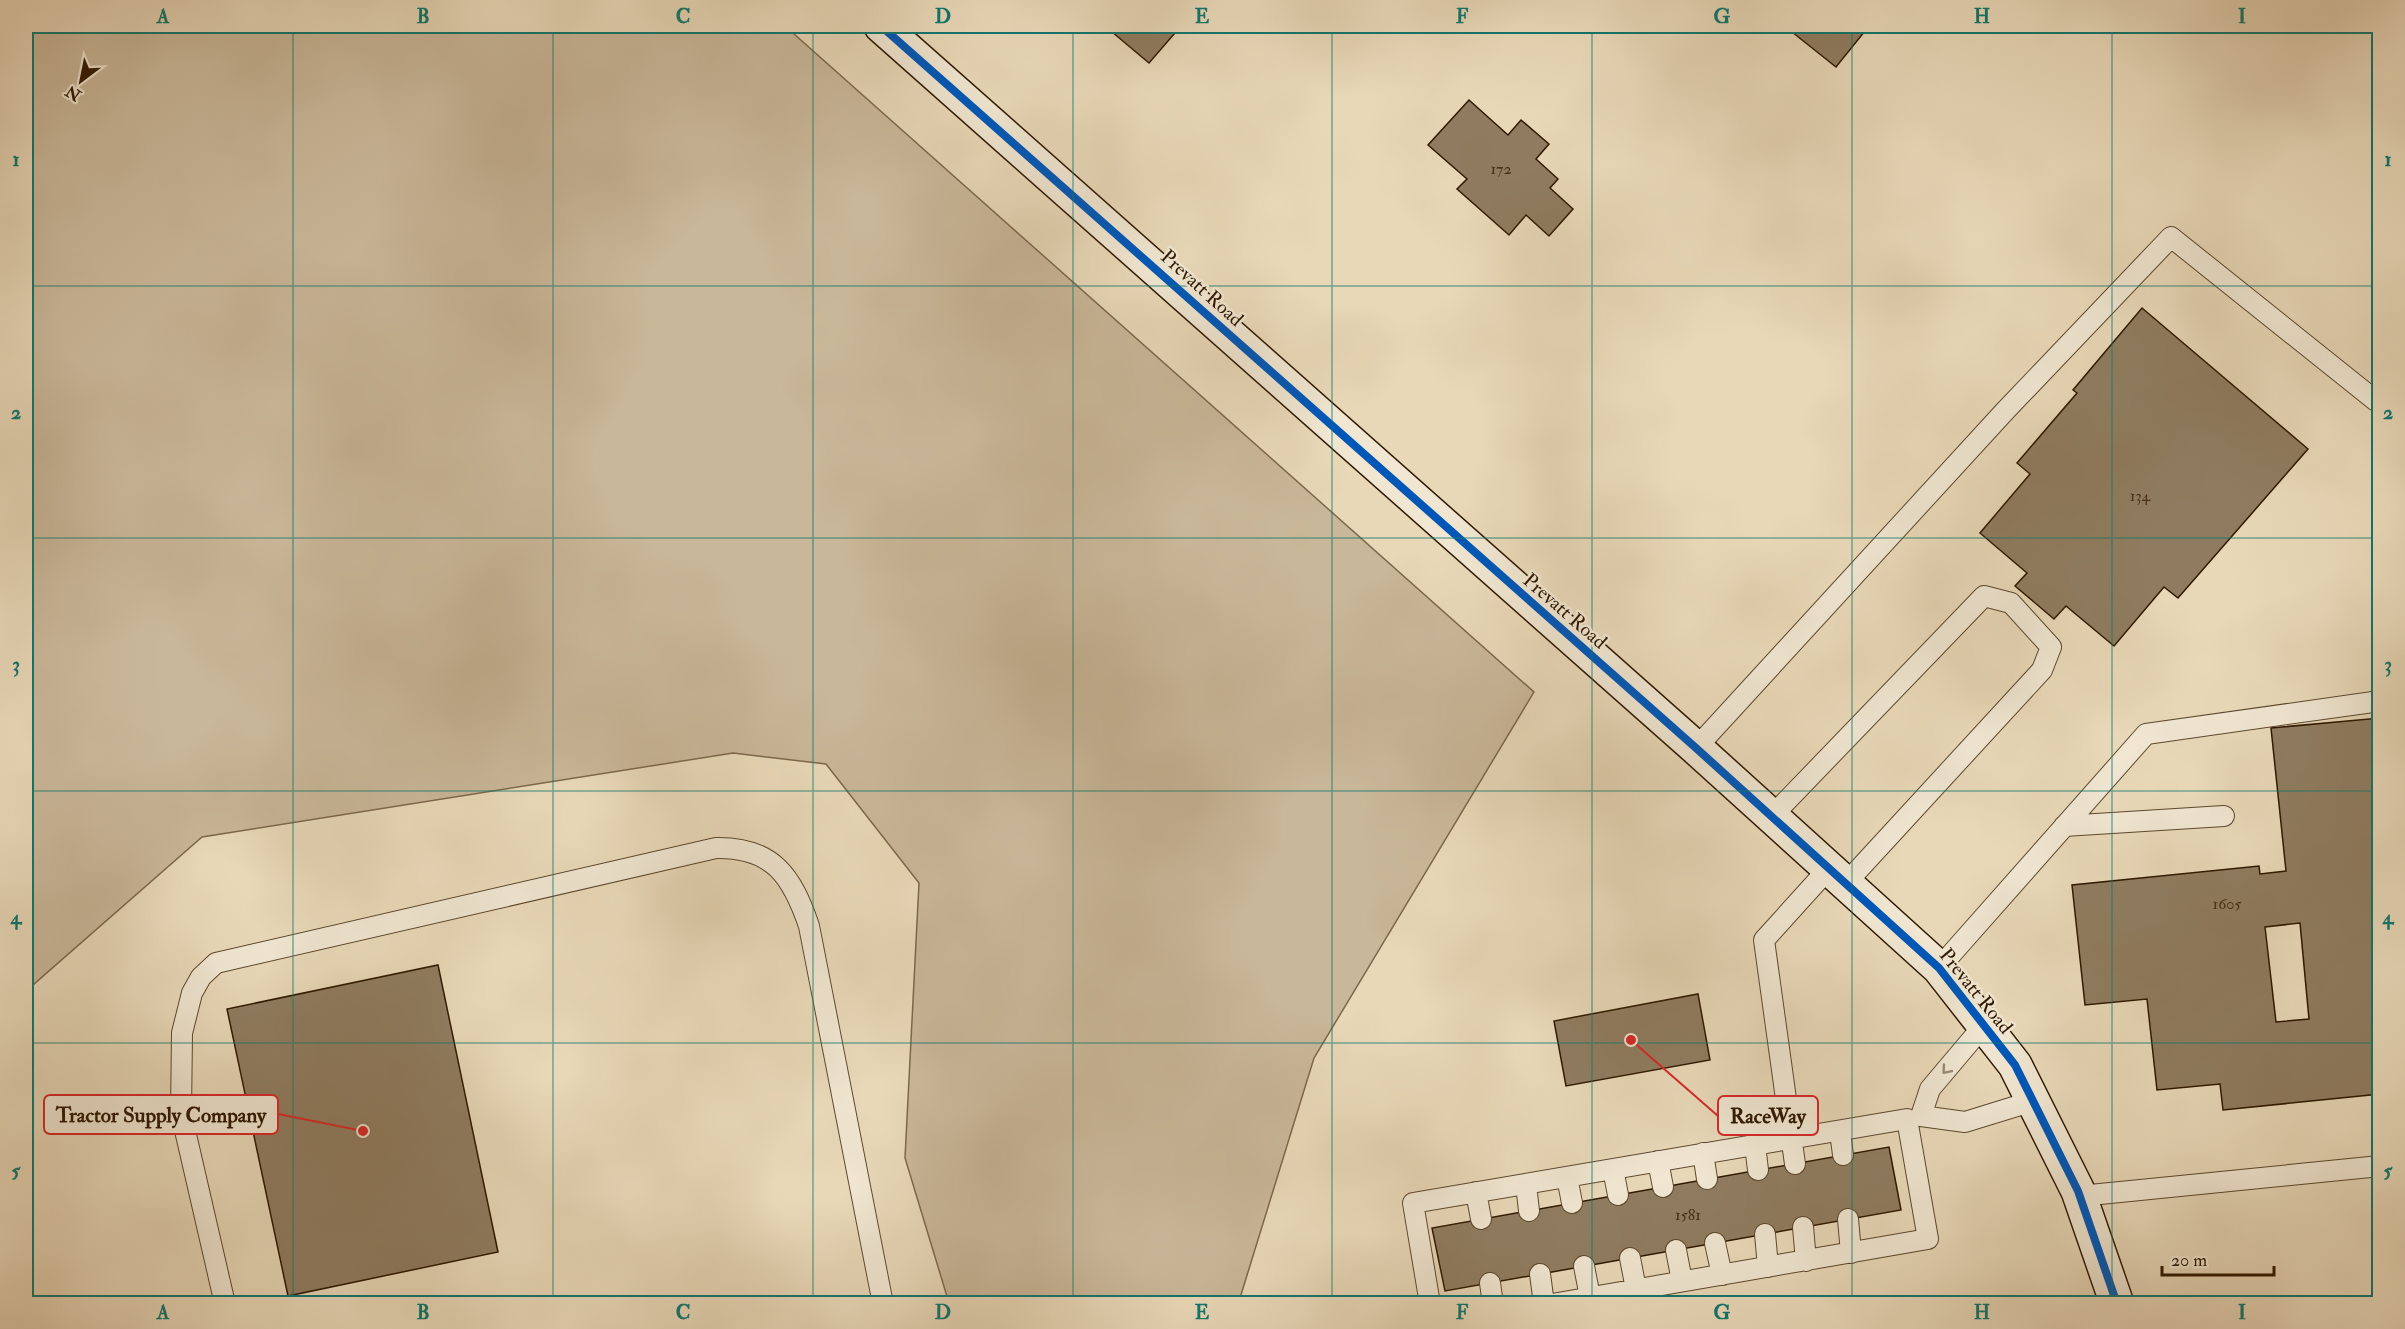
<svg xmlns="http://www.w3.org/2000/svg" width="2405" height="1329" viewBox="0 0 2405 1329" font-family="'IM FELL Double Pica',serif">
<rect width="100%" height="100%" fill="#e8d8b8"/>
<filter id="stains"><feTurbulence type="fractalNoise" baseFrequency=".00333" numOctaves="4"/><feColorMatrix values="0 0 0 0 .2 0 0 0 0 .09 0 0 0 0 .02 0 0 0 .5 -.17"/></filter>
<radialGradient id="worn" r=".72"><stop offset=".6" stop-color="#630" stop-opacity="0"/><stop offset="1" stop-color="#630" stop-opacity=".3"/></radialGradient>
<path fill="#c9b799" stroke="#7c684c" stroke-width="1.5" d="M 26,26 L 785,26 L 1534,692 L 1314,1058 L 1240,1298 L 1204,1304 L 949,1303 L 905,1158 L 919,883 L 826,764 L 733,753 L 202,837 L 26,991 Z"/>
<path fill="#8f7c60" stroke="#2f1800" stroke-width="1.5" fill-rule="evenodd" d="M 1105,26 L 1181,26 L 1149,63 Z
M 1797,26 L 1869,26 L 1836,67 L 1792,32 Z
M 1469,100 L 1508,135 L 1521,120 L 1549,144 L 1536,159 L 1558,179 L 1550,188 L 1573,209 L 1549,236 L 1526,215 L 1509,235 L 1457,189 L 1467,179 L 1428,145 Z
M 2142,308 L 2308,449 L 2178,598 L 2164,587 L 2114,646 L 2066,606 L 2054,619 L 2015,586 L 2027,573 L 1980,533 L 2030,474 L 2017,463 L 2077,393 L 2073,390 Z
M 2380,718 L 2380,1094 L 2223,1110 L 2220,1084 L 2157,1090 L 2147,999 L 2085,1005 L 2072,885 L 2259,866 L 2260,874 L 2286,871 L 2271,728 ZM 2300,923 L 2309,1019 L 2276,1022 L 2265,927 Z
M 438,965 L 498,1252 L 288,1296 L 227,1009 Z
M 1698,994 L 1710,1060 L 1566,1086 L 1554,1021 Z
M 1889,1147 L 1901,1210 L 1445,1291 L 1432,1228 Z"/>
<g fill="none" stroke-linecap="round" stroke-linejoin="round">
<g stroke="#5d482e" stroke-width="22">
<path id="lane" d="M 1696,748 L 2005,411 L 2171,237 L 2376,401
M 1772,816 L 1984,596 L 2011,603 L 2051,647 L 2042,670 L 1847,882
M 2064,826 L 2224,816
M 1939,968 L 2146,734 L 2380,701
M 1984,1025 L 1930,1089 L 1921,1116 L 1965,1122 L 2033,1101
M 1840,1131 L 1843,1155
M 1755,1145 L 1758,1170
M 1703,1153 L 1707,1179
M 1658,1161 L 1663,1187
M 1795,1164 L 1764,940 L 1830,867
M 1613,1169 L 1618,1195
M 1567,1177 L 1572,1203
M 1526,1184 L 1529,1211
M 1476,1192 L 1481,1219
M 2080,1196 L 2380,1166
M 1848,1219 L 1851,1253
M 1803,1227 L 1806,1261
M 1765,1234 L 1768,1267
M 1715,1243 L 1722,1275
M 1676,1250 L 1682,1281
M 1630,1258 L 1636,1289
M 1584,1266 L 1590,1297
M 1540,1274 L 1544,1304
M 1490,1283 L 1493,1304
M 225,1304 L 181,1113 L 182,1033 L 192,993 L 201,977 L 216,963 L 716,848 C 773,847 792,876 809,926 L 883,1304
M 1430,1304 L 1413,1203 L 1907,1119 L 1928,1239 L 1552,1304"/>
</g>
<g stroke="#2f1800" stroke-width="36">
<path id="secondary" d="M 881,26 L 1696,748 L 1939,968 L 2015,1065 L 2078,1191 L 2117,1304"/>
</g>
<use href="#lane" stroke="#f0e6d1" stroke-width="20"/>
<use href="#secondary" stroke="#f0e6d1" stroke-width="33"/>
<g stroke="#f0e6d1" stroke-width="11">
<path id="cycleway" d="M 881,26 L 1696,748 L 1939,968 L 2015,1065 L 2078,1191 L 2117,1304"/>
</g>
<use href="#cycleway" stroke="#0057b8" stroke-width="8"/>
</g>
<defs><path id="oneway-chevron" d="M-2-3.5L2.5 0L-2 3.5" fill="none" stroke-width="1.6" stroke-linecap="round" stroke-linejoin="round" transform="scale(1.5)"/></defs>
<use stroke="#998973" href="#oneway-chevron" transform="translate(1946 1070) rotate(130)"/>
<path fill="none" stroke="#0f766e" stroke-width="1.5" stroke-opacity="0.55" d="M 293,26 L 293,1304M 553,26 L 553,1304M 813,26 L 813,1304M 1073,26 L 1073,1304M 1332,26 L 1332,1304M 1592,26 L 1592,1304M 1852,26 L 1852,1304M 2112,26 L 2112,1304M 26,286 L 2380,286M 26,538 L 2380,538M 26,791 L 2380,791M 26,1043 L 2380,1043"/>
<g text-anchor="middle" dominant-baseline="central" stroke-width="5" stroke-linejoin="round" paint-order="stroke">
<g font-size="16" fill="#473118">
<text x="1501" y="169">172</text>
<text x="2140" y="496">134</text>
<text x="2227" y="904">1605</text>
<text x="1688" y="1215">1581</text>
</g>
<g font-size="20" fill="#2f1800" stroke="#f0e6d1">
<text transform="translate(1202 288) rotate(42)">Prevatt Road</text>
<text transform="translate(1565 611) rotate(41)">Prevatt Road</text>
<text transform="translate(1976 991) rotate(51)">Prevatt Road</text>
</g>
</g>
<path fill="none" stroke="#d62828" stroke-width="2" d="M363 1131L278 1114M1631 1040L1718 1116"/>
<g fill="#d62828" stroke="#f0e6d1" stroke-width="2">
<circle cx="363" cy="1131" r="6"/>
<circle cx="1631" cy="1040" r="6"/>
</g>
<g fill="#f0e6d1" stroke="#d62828" stroke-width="2">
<rect x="44" y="1095" width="234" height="39" rx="6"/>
<rect x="1718" y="1096" width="100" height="39" rx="6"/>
</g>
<g font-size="21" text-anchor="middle" font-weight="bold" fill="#2f1800">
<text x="161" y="1122">Tractor Supply Company</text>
<text x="1768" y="1123">RaceWay</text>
</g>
<rect width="2405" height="1329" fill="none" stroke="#e8d8b8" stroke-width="66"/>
<g transform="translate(81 81) rotate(212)" stroke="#f0e6d1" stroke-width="4.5" paint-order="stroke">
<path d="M0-4.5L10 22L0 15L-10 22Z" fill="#2f1800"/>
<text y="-9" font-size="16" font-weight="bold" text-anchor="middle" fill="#2f1800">N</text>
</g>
<path d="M2162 1266v9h112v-9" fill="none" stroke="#2f1800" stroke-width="3"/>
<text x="2171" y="1266" font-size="18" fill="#2f1800" stroke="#f0e6d1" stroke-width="4.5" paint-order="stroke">20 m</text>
<rect x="33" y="33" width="2339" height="1263" fill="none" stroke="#0f766e" stroke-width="2"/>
<g font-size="20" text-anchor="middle" font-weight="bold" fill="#0f766e">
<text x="163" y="23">A</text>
<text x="423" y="23">B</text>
<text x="683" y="23">C</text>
<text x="943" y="23">D</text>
<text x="1202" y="23">E</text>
<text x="1462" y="23">F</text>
<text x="1722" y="23">G</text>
<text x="1982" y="23">H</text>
<text x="2242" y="23">I</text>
<text x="16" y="166">1</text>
<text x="2388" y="166">1</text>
<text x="16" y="419">2</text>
<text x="2388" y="419">2</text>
<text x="16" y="671">3</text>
<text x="2388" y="671">3</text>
<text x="16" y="924">4</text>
<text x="2388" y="924">4</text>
<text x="16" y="1177">5</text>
<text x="2388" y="1177">5</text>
<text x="163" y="1319">A</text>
<text x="423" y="1319">B</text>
<text x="683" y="1319">C</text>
<text x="943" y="1319">D</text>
<text x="1202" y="1319">E</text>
<text x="1462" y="1319">F</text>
<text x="1722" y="1319">G</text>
<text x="1982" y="1319">H</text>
<text x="2242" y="1319">I</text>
</g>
<rect width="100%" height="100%" filter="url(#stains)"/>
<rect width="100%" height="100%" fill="url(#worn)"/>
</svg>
